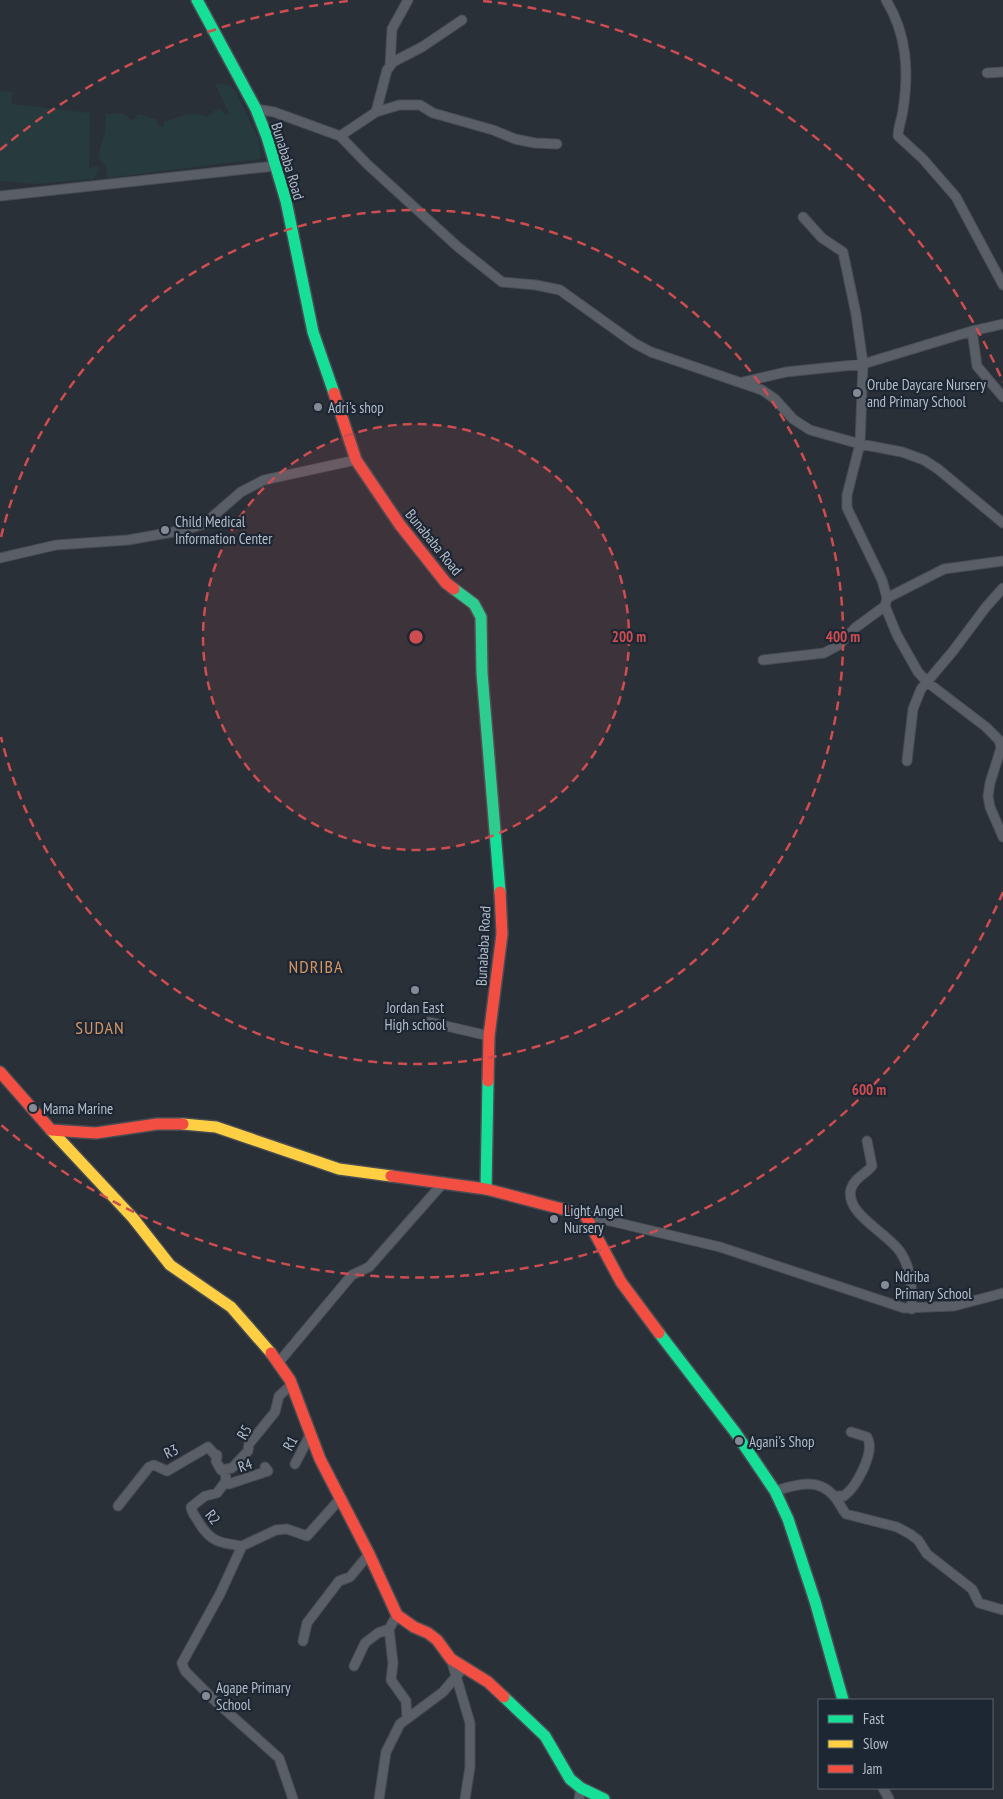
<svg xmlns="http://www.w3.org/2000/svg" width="1003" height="1799" viewBox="0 0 1003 1799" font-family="'PT Sans Narrow',sans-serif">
<rect width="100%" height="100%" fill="#2a3038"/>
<path fill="#273a3e" d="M 215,84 L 230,85 L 236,92 L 259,140 L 261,159 L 106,178 L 107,169 L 98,156 L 105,131 L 106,114 L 122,113 L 131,120 L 136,119 L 137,115 C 145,114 149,119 157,119 L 157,124 L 163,127 L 164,122 C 178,117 193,110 207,117 L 215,110 L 221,109 L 226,115 L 229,113 Z
M 0,91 L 13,92 L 11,104 L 90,113 L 89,169 L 96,165 L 99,169 L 94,179 L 33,184 L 0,181 Z"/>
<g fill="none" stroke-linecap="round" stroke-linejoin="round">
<g stroke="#484c53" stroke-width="11">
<path id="street" d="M 886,0 C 907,34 909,71 903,110 C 902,119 898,127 898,136 L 923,159 L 956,197 L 1003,285
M 390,66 L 392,29 L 408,0
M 987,73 L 1003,72
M 256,109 L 274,112 L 340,136 L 367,164 L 458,247 L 502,282 L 536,285 L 560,290 L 634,343 L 651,352 L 762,390 L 775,399 L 793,419 L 810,430 L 860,444 L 902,452 L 924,460 L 938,469 L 1003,523
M 376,112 L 387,70 L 393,62 L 422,47 L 462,20
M 340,136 L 376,112 L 399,105 L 420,105 L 433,113 L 493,130 L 515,139 L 535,143 L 557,144
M 0,196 L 275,166
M 803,217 L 822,238 L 843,252 L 856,314 L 863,364 L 860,444 L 847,495 L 847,508 L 882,580 L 887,598 L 885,606 L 897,635 L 918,672 L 927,682 L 986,727 L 999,740 L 1001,748 L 990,783 L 988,796 L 990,807 L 1003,837
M 972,331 L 977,366 L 1003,397
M 743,382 L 786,372 L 863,364 L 972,331 L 1003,324
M 0,558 L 56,545 L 128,540 L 184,530 L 204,524 L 241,492 L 264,480 L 356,460
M 887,598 L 944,569 L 1003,561
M 763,660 L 824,653 L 839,645 L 855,628 L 885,606
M 907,761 L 913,709 L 921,689 L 953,651 L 986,607 L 1003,588
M 429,1022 L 489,1036
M 867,1141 L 872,1166 C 866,1174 854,1178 851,1189 C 844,1214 890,1234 901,1253 C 912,1270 912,1290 912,1309
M 585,1215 L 720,1247 L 904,1308 L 954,1306 L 1003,1293
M 279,1362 L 346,1282 L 352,1275 L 369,1267 L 444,1182
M 217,1455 L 216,1461 L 221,1470 L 232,1468 L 248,1451 L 249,1444 L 275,1412 L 279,1396 L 291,1385
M 295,1464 L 310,1435
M 225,1471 L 226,1481 L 217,1493 L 205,1496 L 191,1507 C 192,1513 195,1516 198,1521 C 210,1542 220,1543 242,1546
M 226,1481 L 229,1484 L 268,1471 L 265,1467
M 775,1491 C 795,1485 817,1477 833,1495 C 839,1501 841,1508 846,1514 L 897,1527 L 910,1534 L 918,1540 L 927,1554 L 972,1589 L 979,1603 L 1003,1610
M 835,1496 L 844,1496 C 856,1487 876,1452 867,1437 L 851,1432
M 118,1506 L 149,1467 L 154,1465 L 167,1471 L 208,1447 L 217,1457
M 389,1629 L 393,1663 L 391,1680 L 406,1701 L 407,1717
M 303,1641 L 307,1623 L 339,1581 L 350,1577 L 369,1554
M 451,1659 L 470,1723 L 470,1767 L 465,1799
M 354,1666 L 365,1643 L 378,1633 L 389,1629 L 397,1615
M 883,1788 L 889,1799
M 293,1799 L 279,1758 L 214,1700 L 185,1671 L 182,1663 L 220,1594 L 242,1546 L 276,1530 L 287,1529 L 307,1536 L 340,1499
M 379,1799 L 386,1752 L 400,1724 L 443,1692 L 464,1667
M 579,1799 L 581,1788"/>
</g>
<g stroke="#484c53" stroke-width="14">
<path id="fast" d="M 197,0 L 256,109 L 267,137 L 286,201 L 313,332 L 334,393
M 454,589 L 474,604 L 481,617 L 482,673 L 500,892
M 486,1189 L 488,1081
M 659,1333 L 735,1432 L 775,1491 L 788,1519 L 815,1601 L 843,1700
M 504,1697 L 545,1736 L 570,1779 L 581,1788 L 604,1799"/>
</g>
<g stroke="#484c53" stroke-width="14">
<path id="slow" d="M 183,1124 L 216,1127 L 339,1169 L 391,1176
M 51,1130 L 133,1218 L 170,1265 L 231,1307 L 271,1353"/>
</g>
<g stroke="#484c53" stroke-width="14">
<path id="jam" d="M 334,393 L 356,460 L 400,525 L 446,583 L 454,589
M 0,1072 L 51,1130 L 96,1133 L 157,1124 L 183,1124
M 488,1081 L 489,1036 L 502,934 L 500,892
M 391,1176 L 486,1189 L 585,1215 L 621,1282 L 659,1333
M 271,1353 L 290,1380 L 320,1459 L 369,1554 L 397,1615 L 414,1627 L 428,1633 L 437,1640 L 451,1659 L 488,1682 L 504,1697"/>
</g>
<use href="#street" stroke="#5a5e66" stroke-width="9"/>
<use href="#fast" stroke="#16e098" stroke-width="11"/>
<use href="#slow" stroke="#ffcf43" stroke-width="11"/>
<use href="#jam" stroke="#f24e42" stroke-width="11"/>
</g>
<circle cx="416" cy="637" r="213" fill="#ce4d50" fill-opacity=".12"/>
<g fill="none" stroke="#ce4d50" stroke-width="2.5" stroke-dasharray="9 6">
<circle cx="416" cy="637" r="213"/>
<path d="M1 537A427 427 0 1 1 1 737"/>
<path d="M1003 892A640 640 0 0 1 0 1124M0 150A640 640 0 0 1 349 1M483 1A640 640 0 0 1 1003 382"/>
</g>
<g fill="#848b96" stroke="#1d2633" stroke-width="2">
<circle cx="857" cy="393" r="5"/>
<circle cx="318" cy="407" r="5"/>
<circle cx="165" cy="530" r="5"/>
<circle cx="415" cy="990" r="5"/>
<circle cx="33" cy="1108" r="5"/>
<circle cx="554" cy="1219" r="5"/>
<circle cx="885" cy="1285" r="5"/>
<circle cx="739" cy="1441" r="5"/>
<circle cx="206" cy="1696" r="5"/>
</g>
<g text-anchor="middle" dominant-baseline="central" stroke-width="4.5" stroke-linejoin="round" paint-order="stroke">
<g font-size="15" fill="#b4bcc9" stroke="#1d2633">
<text transform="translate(288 161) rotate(73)">Bunababa Road</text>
<text transform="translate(434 542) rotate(51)">Bunababa Road</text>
<text transform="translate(483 946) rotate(-87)">Bunababa Road</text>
<text transform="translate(244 1432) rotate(-60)">R5</text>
<text transform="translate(290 1443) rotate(-62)">R1</text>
<text transform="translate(171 1451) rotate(-25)">R3</text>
<text transform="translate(245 1465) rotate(-19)">R4</text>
<text transform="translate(213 1517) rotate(52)">R2</text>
</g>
<g font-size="15" fill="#b4bcc9" stroke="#1d2633" text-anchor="start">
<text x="867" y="384">Orube Daycare Nursery<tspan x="867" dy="17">and Primary School</tspan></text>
<text x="328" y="407">Adri's shop</text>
<text x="175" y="521">Child Medical<tspan x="175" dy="17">Information Center</tspan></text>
<text x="415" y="1007" text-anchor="middle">Jordan East<tspan x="415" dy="17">High school</tspan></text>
<text x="43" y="1108">Mama Marine</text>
<text x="564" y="1210">Light Angel<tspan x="564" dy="17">Nursery</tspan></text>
<text x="895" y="1276">Ndriba<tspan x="895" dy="17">Primary School</tspan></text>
<text x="749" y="1441">Agani's Shop</text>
<text x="216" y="1687">Agape Primary<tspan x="216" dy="17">School</tspan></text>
</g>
<g font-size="18" letter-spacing="1" fill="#d59563" stroke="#1d2633">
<text x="316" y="966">NDRIBA</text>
<text x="100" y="1027">SUDAN</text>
</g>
</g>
<circle cx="416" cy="637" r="8" fill="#ce4d50" stroke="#1d2633" stroke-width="2.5"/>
<g font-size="15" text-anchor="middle" font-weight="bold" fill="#ce4d50" stroke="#1d2633" stroke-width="4.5" stroke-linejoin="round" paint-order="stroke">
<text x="629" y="642">200 m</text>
<text x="843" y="642">400 m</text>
<text x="869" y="1095">600 m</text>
</g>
<rect x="818" y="1699" width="175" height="90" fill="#1d2633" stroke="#59626f"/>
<rect x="828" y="1715" width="25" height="8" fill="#16e098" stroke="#59626f"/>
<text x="863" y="1724" font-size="15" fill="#b4bcc9">Fast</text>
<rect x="828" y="1740" width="25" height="8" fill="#ffcf43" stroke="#59626f"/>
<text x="863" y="1749" font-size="15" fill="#b4bcc9">Slow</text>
<rect x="828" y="1765" width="25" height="8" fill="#f24e42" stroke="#59626f"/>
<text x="863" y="1774" font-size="15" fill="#b4bcc9">Jam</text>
</svg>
